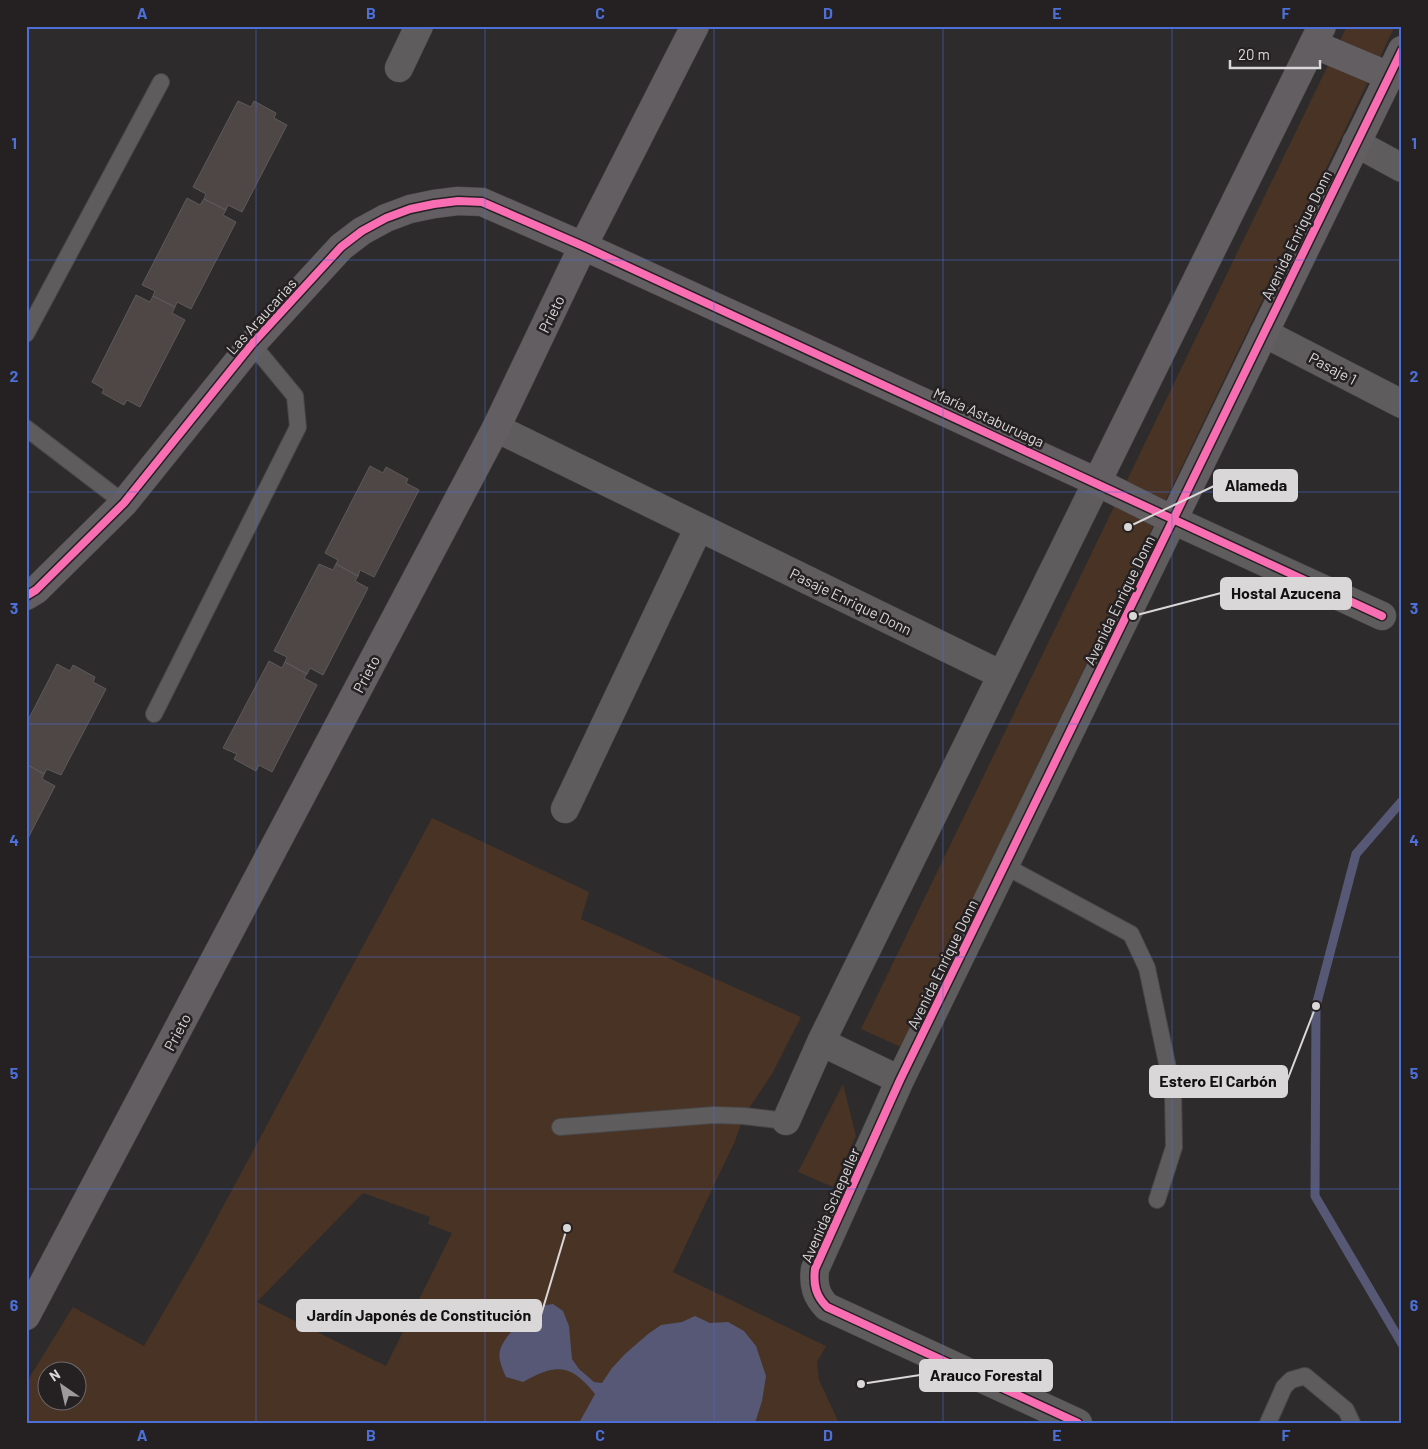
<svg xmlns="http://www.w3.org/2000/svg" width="1428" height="1449" viewBox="0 0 1428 1449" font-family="Barlow,sans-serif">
<rect width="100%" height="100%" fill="#2e2b2c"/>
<path fill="#483324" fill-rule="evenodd" d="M 1347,26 L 1395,26 L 901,1047 L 861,1029 Z
M 432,818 L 589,892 L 581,919 L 801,1017 L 772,1074 L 744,1116 L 735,1141 L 673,1272 L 826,1346 L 817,1362 L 819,1380 L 839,1423 L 26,1423 L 26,1383 L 73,1307 L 144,1346 L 198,1253 ZM 363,1193 L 430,1217 L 428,1224 L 452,1233 L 386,1366 L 257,1302 ZM 48,1372 L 78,1372 L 78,1402 L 48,1402 Z
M 843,1084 L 856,1136 L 833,1187 L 798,1172 Z"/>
<path fill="#565875" d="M 553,1304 L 563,1311 L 569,1326 L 572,1359 L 579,1369 L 594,1382 L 602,1383 L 612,1368 L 625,1354 L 648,1334 L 661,1325 L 682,1322 L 695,1316 L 710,1323 L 728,1322 L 744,1331 L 756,1346 L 766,1376 L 762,1401 L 755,1423 L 579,1423 L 595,1394 C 571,1364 557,1363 523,1382 L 506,1377 C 497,1357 496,1350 511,1332 L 506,1326 L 511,1321 L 505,1315 L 511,1309 L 517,1314 L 523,1307 L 529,1313 L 540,1306 Z"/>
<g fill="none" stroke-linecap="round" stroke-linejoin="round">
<path stroke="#565875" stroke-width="9" d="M 1402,801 L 1356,854 L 1316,1006 L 1315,1196 L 1402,1344"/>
</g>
<path fill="#4f4646" stroke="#5c5a5a" d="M 238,101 L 251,107 L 254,101 L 276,113 L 274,118 L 287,125 L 242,212 L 228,205 L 226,210 L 204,199 L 206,194 L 193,187 Z
M 187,198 L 200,205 L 204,199 L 226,210 L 223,215 L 236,222 L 191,309 L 177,302 L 175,307 L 153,296 L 155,291 L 142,285 Z
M 136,295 L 150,302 L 153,296 L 175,307 L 172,313 L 185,320 L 140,407 L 127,400 L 124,405 L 102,393 L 104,389 L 92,382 Z
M 370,466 L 383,473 L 386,467 L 408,479 L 406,483 L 419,490 L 374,577 L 360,570 L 358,576 L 336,564 L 338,560 L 325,553 Z
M 319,564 L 333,570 L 336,564 L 358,576 L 355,581 L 368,588 L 323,675 L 310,668 L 307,674 L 285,662 L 287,657 L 274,651 Z
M 269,661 L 282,668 L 285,662 L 307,674 L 304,678 L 317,685 L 272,772 L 259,765 L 256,771 L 234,759 L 237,754 L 223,748 Z
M 57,664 L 70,671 L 73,665 L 95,677 L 93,682 L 106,689 L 61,775 L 47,769 L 44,774 L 26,764 L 26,724 Z
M 26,764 L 44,774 L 42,779 L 55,786 L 26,842 Z"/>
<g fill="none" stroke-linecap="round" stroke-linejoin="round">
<g stroke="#494748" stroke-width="18">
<path id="lane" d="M 26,334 L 161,82
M 26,428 L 124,503
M 154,714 L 298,427 L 295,396 L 252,344
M 1005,866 L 1131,934 L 1147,968 L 1173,1092 L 1174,1147 L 1157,1200
M 560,1127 L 714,1115 L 744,1116 L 786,1121
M 1268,1423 L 1284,1387 L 1291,1380 L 1305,1376 L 1346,1410 L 1352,1423"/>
</g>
<g stroke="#494748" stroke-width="29">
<path id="street" d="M 399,68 L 419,26
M 1356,143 L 1402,168
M 1264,333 L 1402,404
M 496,428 L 1002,675
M 565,809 L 699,527
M 821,1042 L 900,1080
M 786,1121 L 821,1042 L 1097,482
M 1078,1423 L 827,1307 C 816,1296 813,1285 815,1269 L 900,1080 L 1173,520 L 1382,616"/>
</g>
<g stroke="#494748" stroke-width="29">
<path id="secondary" d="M 1313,44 L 1389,76
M 1097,482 L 1322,26
M 26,596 L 36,590 L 124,503 L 252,344 L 341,247 L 362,231 L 386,218 L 410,209 L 434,204 L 458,201 L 482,202 L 583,246 L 1097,482 L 1173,520 L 1402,50
M 26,1316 L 496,428 L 583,246 L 695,26"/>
</g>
<use href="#lane" stroke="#5e5c5c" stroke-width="16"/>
<use href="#street" stroke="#5e5c5c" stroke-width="28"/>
<use href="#secondary" stroke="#635e62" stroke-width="28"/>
<g stroke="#252022" stroke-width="11">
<path id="cycleway" d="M 26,596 L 36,590 L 124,503 L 252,344 L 341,247 L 362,231 L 386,218 L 410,209 L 434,204 L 458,201 L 482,202 L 583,246 L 1382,616
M 1078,1423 L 827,1307 C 816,1296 813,1285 815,1269 L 900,1080 L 1402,50"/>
</g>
<use href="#cycleway" stroke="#f96db3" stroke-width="8"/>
</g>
<path fill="none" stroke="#4c70d8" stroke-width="1" stroke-opacity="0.55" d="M 256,26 L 256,1423M 485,26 L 485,1423M 714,26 L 714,1423M 943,26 L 943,1423M 1172,26 L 1172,1423M 26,260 L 1402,260M 26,492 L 1402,492M 26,724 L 1402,724M 26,957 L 1402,957M 26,1189 L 1402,1189"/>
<g text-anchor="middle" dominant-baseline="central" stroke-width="5" stroke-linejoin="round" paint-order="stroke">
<g font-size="15" fill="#dad7d8" stroke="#252022">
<text transform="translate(1296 235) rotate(-64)">Avenida Enrique Donn</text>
<text transform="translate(551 314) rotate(-64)">Prieto</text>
<text transform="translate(261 316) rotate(-48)">Las Araucarias</text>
<text transform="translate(1333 368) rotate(28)">Pasaje 1</text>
<text transform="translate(989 417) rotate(25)">María Astaburuaga</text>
<text transform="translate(1119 600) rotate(-64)">Avenida Enrique Donn</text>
<text transform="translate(851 601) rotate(26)">Pasaje Enrique Donn</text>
<text transform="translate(366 674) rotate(-62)">Prieto</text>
<text transform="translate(942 964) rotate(-64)">Avenida Enrique Donn</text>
<text transform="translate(177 1032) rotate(-62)">Prieto</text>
<text transform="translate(830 1205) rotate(-66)">Avenida Schepeller</text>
</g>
</g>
<path fill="none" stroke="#dad7d8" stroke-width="2" d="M1128 527L1214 486M1133 616L1221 593M1316 1006L1287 1081M567 1228L541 1315M861 1384L920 1375"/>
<g fill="#dad7d8" stroke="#252022" stroke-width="2">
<circle cx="1128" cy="527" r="5"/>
<circle cx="1133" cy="616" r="5"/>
<circle cx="1316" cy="1006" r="5"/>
<circle cx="567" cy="1228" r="5"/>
<circle cx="861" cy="1384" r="5"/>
</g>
<g fill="#dad7d8" stroke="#dad7d8" stroke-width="2">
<rect x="1214" y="470" width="83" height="31" rx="5"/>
<rect x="1221" y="578" width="130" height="31" rx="5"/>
<rect x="1150" y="1066" width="137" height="31" rx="5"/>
<rect x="297" y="1300" width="244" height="31" rx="5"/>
<rect x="920" y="1360" width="132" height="31" rx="5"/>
</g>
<g font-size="16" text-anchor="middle" font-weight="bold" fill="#111">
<text x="1256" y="491">Alameda</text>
<text x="1286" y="599">Hostal Azucena</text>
<text x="1218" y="1087">Estero El Carbón</text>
<text x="419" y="1321">Jardín Japonés de Constitución</text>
<text x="986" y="1381">Arauco Forestal</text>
</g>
<rect width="1428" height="1449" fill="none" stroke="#252022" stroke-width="55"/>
<g transform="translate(62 1386) rotate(326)"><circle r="24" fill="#252022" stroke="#6d696b"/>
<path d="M0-4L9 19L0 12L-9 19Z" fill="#9e9b9c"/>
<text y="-8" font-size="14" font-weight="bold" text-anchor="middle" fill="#dad7d8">N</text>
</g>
<path d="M1230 60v8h90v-8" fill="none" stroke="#dad7d8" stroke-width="2.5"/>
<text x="1238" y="60" font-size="15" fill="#dad7d8" stroke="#252022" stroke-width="4" paint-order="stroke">20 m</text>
<rect x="28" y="28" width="1372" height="1394" fill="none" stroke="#4c70d8" stroke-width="2"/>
<g font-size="16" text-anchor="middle" font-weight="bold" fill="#4c70d8">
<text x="142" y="19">A</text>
<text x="371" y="19">B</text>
<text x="600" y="19">C</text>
<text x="828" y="19">D</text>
<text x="1057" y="19">E</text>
<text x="1286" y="19">F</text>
<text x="14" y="149">1</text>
<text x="1414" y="149">1</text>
<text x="14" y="382">2</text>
<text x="1414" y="382">2</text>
<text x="14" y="614">3</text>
<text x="1414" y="614">3</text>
<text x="14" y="846">4</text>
<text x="1414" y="846">4</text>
<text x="14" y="1079">5</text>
<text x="1414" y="1079">5</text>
<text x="14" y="1311">6</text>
<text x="1414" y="1311">6</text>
<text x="142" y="1441">A</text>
<text x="371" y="1441">B</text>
<text x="600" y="1441">C</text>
<text x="828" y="1441">D</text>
<text x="1057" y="1441">E</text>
<text x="1286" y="1441">F</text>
</g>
</svg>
